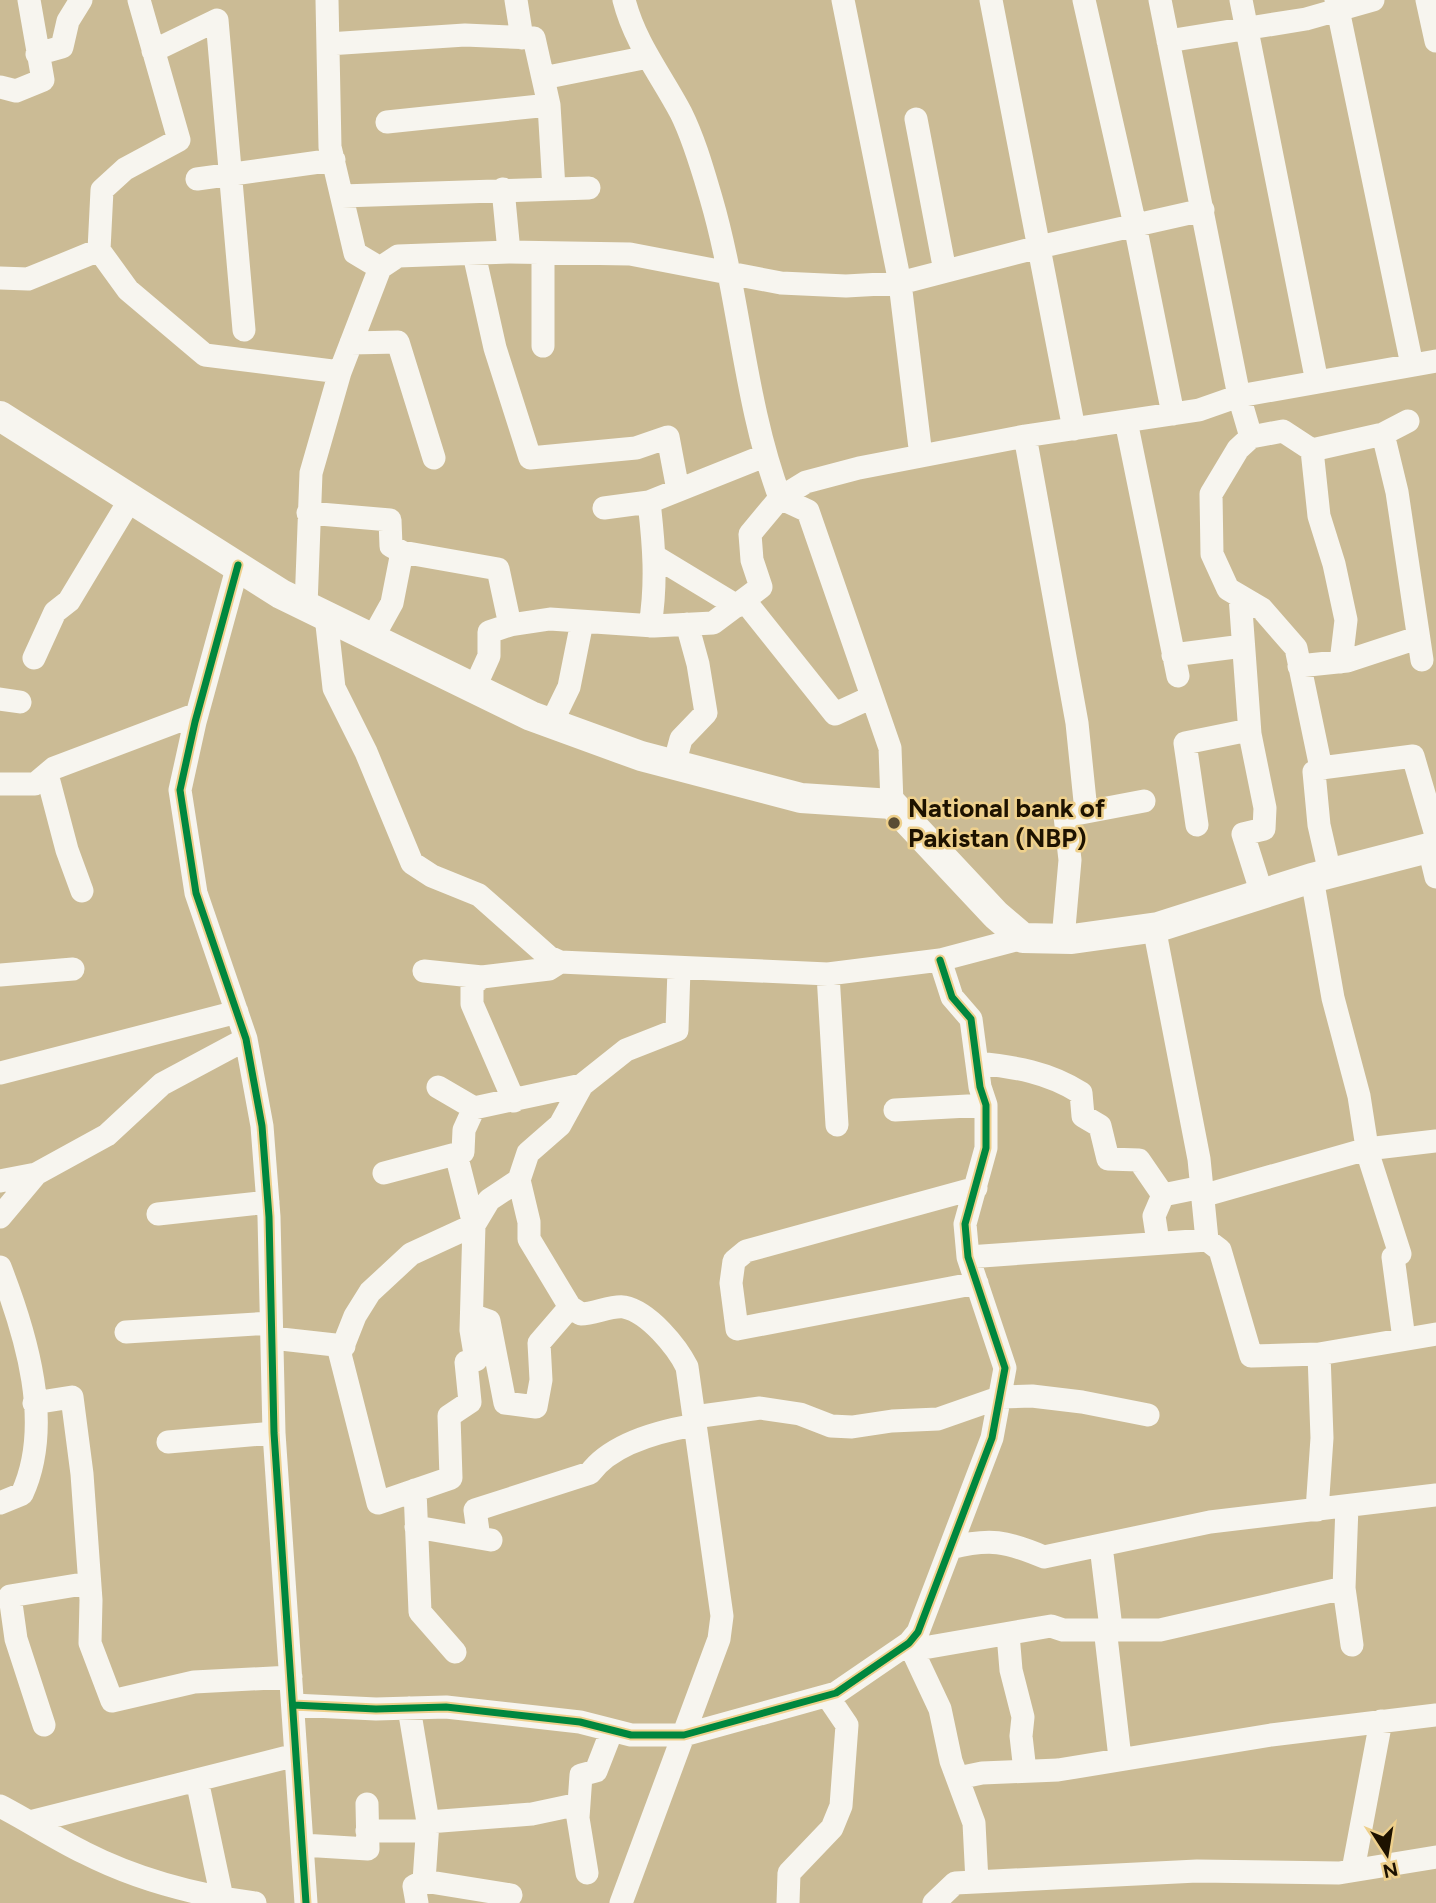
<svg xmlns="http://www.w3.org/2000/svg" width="1436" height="1903" viewBox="0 0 1436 1903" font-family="Figtree,sans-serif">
<rect width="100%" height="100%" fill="#cbbb95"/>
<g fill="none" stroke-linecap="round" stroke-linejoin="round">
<path stroke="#f7f5ef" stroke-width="23" d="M 139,0 L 179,140 L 125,169 L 102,190 L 99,250 L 128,290 L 205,355 L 340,372
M 327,0 L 330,147 L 355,253 L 380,268
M 516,0 L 522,38
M 624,0 C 635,43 661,75 681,113 C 694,139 703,171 711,198 C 740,297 744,402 780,498 L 806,482 L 859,468 L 1025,436 L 1199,410 L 1239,396 L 1436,361
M 843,0 L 900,283 L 921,456
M 991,0 L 1074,429
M 1084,0 L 1135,225 L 1173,414
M 1160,0 L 1239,396 L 1251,437 L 1238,449 L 1211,494 L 1212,554 L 1228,589 L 1262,609 L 1296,648 L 1321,768 L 1314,772 L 1319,825 L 1330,873
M 1241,0 L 1317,382
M 1336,0 L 1412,365
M 1427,0 L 1436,41
M 1168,41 L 1306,19 L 1373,0
M 328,44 L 465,35 L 534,38 L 549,105 L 554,189
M 153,51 L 217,20 L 244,330
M 37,54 L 62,47 L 68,21 L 81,0
M 543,78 L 648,57
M 0,87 L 16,91 L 43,80 L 29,0
M 916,119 L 945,271
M 387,122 L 549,105
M 197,179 L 334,160
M 503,189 L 509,252
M 342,196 L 589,188
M 474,254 L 495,348 L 530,458 L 636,448 L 668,437 L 678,490
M 0,278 L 28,279 L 99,250
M 351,343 L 398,342 L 434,458
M 543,346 L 543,254
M 1126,421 L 1178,676
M 1383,434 L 1397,492 L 1422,660
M 1025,436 L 1077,723 L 1086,811
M 1251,437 L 1283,431 L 1312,450 L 1319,516 L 1334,564 L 1346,620 L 1341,662
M 1312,450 L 1383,434 L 1408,421
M 649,502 C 654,545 657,583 650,626
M 604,508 L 649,502 L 764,456
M 308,513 L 390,520 L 391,546 L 402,552 L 392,603 L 372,639
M 402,552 L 498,569 L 510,625
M 656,557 L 737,606
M 238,565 L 195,722 L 180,790 L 196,893 L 246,1039 L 262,1126 L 269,1217 L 274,1433 L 306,1903
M 1240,596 L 1250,734 L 1265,808 L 1264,829 L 1243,834 L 1262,894
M 744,600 L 835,714 L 872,697
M 306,606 L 311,473 L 340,372 L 380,268 L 398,256 L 509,252 L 630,254 L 781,283 L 846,286 L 900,283 L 1039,247 L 1203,210
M 326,616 L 334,688 L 366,752 L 412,863 L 432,876 L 479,895 L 549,957 L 560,962 L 828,974 L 940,960 L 1023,938
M 1173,655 L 1243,646
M 34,658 L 55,612 L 69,601 L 131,498
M 1299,666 L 1347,661 L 1417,638
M 474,689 L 489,656 L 489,632 L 510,625 L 550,619 L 654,626 L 713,623 L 761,587 L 752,560 L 750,534 L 780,498 L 808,511 L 890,748 L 892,804
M 0,699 L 20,702
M 551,724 L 569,687 L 582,622
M 674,765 L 681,739 L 706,713 L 698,664 L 687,624
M 1321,768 L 1413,756 L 1436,835
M 47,774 L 67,850 L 82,891
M 0,784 L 35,784 L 54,768 L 197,714
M 1197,825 L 1185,743 L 1249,730
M 1429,848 L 1436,877
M 1312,878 L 1333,998 L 1359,1096 L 1368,1154 L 1400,1254 L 1393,1257 L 1404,1339
M 1154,927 L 1199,1159 L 1207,1240
M 1063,939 L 1070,860 L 1065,816 L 1144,801
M 424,971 L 482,977 L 549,969 L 560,962
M 828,974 L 837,1125
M 0,975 L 73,969
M 482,977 L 472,985 L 472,1004 L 514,1101
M 977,1063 C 1015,1067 1048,1072 1081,1093 L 1083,1116 L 1100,1126 L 1108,1159 L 1139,1160 L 1163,1195 L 1202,1187
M 0,1073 L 237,1012
M 438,1087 L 474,1108 L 582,1085
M 895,1110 L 986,1105
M 456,1154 L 474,1225 L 471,1330 L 476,1360 L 466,1362 L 470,1402 L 449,1416 L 451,1478 L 378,1503 L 340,1354 L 355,1316 L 370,1292 L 411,1254 L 474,1225 L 489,1200 L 519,1180 L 528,1153 L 560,1125 L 582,1085 L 626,1050 L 677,1030 L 679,969
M 384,1173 L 463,1152 L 464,1130 L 474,1108
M 0,1181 L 36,1174 L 107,1135 L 162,1084 L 246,1039
M 976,1188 L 746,1251 L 734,1261 L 731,1283 L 737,1329 L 977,1283
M 1202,1196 L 1367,1149 L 1436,1141
M 158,1214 L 268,1202
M 0,1217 L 36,1174
M 1158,1242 L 1154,1216 L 1163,1195
M 968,1257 L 1207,1240 L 1220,1250 L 1251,1356 L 1319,1354 L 1436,1334
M 0,1267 C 26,1334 54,1425 22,1494 L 0,1503
M 570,1307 L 581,1314 C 594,1314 612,1305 624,1307 C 649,1312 677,1347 687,1367 L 722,1616 L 719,1639 L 621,1903
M 472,1315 L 489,1321 L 505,1403 L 536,1407 L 541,1380 L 539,1343 L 570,1307 L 529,1239 L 529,1222 L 519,1180
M 126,1332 L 271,1323
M 272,1338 L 344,1346
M 34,1403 L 72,1397 L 82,1474 L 91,1600 L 90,1643 L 112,1701 L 194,1682 L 291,1677
M 694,1417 L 760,1408 L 800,1414 L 831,1426 L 852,1427 L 892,1421 L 938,1419 L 1001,1397 L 1032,1396 L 1082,1402 L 1148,1415
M 168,1442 L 274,1433
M 415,1490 L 420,1612 L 455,1652
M 1347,1506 L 1344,1588 L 1352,1645
M 1317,1510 L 1322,1438 L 1319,1354
M 416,1527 L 491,1540
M 479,1538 L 475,1510 L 590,1473 C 612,1443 660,1431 695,1425
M 1101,1546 L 1111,1628
M 950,1548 C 990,1538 1006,1541 1044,1557 L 1210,1522 L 1436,1495
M 1105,1628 L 1120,1758
M 1008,1634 L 1011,1670 L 1023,1717 L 1021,1736 L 1025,1771
M 909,1643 L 940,1709 L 951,1761 L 974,1823 L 977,1882
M 912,1650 L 1051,1626 L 1063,1630 L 1160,1630 L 1344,1588
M 293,1705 L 376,1709 L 446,1707 L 580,1722 L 631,1735 L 684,1735 L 836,1693 L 909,1643 L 918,1632 L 992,1438 L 1005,1368 L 968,1257 L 965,1224 L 986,1148 L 986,1105 L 980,1087 L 971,1019 L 952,997 L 940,960
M 409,1708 L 428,1822 L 424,1881 L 414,1886 L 417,1903
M 44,1725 L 16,1639 L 10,1596 L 89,1583
M 958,1778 L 982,1773 L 1058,1770 L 1271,1735 L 1436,1715
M 197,1780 L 222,1898
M 0,1806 C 29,1821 56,1839 85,1853 C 138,1880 197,1895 255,1903
M 30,1822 L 296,1755
M 428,1822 L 532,1814 L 579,1804
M 367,1831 L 427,1831
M 302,1845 L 368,1849 L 367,1804
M 1353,1870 L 1381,1721
M 587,1873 L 578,1818 L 581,1775 L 596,1771 L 612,1730
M 424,1881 L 511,1895
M 788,1903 L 789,1873 L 832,1828 L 841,1806 L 847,1725 L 828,1697
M 934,1903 L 955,1883 L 1197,1871 L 1339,1873 L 1436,1857"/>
<path stroke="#f7f5ef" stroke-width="30" d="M 0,416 L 281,594 L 531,716 L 641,756 L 801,798 L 892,804 L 996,915 L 1023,938 L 1072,939 L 1158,927 L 1312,878 L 1436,846"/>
<g stroke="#eed08c" stroke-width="11">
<path id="cycleway" d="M 238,565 L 195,722 L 180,790 L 196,893 L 246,1039 L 262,1126 L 269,1217 L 274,1433 L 306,1903
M 293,1705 L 376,1709 L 446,1707 L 580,1722 L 631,1735 L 684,1735 L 836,1693 L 909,1643 L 918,1632 L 992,1438 L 1005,1368 L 968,1257 L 965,1224 L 986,1148 L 986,1105 L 980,1087 L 971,1019 L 952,997 L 940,960"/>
</g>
<use href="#cycleway" stroke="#00873e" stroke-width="7"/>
</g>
<circle fill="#5a4d34" stroke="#eed08c" stroke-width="2.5" cx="894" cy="823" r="7"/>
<g text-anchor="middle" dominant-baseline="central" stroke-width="5" stroke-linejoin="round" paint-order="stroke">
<g font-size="26" font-weight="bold" fill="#1d1200" stroke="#eed08c" text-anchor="start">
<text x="908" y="808">National bank of<tspan x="908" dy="30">Pakistan (NBP)</tspan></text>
</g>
</g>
<g transform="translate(1387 1854) rotate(168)" stroke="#eed08c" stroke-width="5" paint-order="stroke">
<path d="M0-5L12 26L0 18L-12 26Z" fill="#1d1200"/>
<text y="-10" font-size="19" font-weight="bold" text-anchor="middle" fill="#1d1200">N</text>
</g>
</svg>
